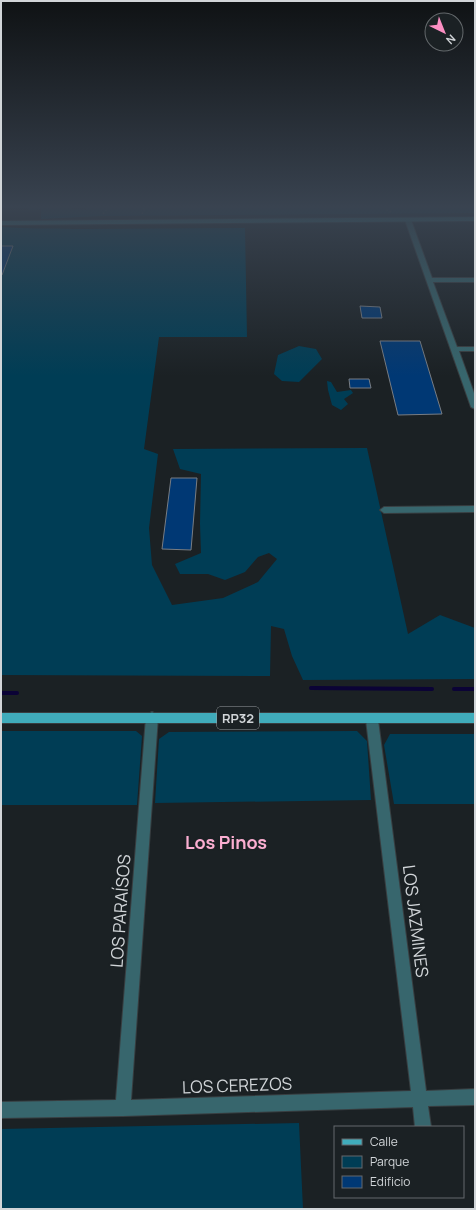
<svg xmlns="http://www.w3.org/2000/svg" width="476" height="1210" viewBox="0 0 476 1210" font-family="Manrope,sans-serif">
<rect width="100%" height="100%" fill="#1b2124"/>
<path fill="#003d55" d="M 26,207 L 60,207 L 87,210 L 85,207 L 475,207 L 475,213 L 101,216 L 41,219 L 41,209 L 30,210 Z
M 1,227 C 26,229 52,228 76,229 L 245,228 L 247,337 L 159,337 L 144,449 L 158,454 L 149,528 L 152,565 L 172,605 L 223,598 L 258,582 L 277,559 L 269,553 L 258,557 L 245,572 L 225,580 L 208,574 L 180,574 L 175,564 L 201,553 L 200,524 L 201,474 L 180,469 L 173,449 L 367,448 L 408,634 L 440,615 L 475,628 L 475,679 L 303,680 L 292,656 L 284,629 L 271,626 L 270,676 L 1,675 Z
M 299,346 L 316,349 L 322,359 L 299,382 L 282,381 L 274,374 L 278,355 Z
M 327,381 L 331,382 L 337,392 L 351,390 L 353,393 L 344,399 L 348,404 L 341,410 L 332,405 L 328,390 Z
M 1,731 L 136,731 L 142,736 L 137,805 L 1,805 Z
M 357,731 L 367,741 L 371,800 L 155,803 L 159,739 L 169,732 Z
M 390,734 L 475,734 L 475,804 L 394,804 L 384,745 Z
M 299,1123 L 303,1209 L 1,1209 L 1,1129 Z"/>
<g fill="none" stroke-linecap="round" stroke-linejoin="round">
<path stroke="#0b0336" stroke-width="2" d="M 471,216 L 475,216"/>
<path stroke="#0b0336" stroke-width="4" d="M 311,688 L 432,689
M 454,689 L 475,689
M 1,693 L 17,693"/>
</g>
<path fill="#003874" stroke="#787d83" d="M 1,246 L 13,246 L 2,275 L 1,274 Z
M 360,306 L 380,307 L 382,318 L 362,318 Z
M 380,341 L 420,341 L 442,414 L 398,415 Z
M 349,379 L 369,379 L 371,388 L 350,388 Z
M 171,478 L 197,478 L 191,550 L 162,549 Z"/>
<g fill="none" stroke-linecap="round" stroke-linejoin="round">
<g stroke="#383e41" stroke-width="2">
<path id="street" d="M 408,218 L 411,220 L 432,278 L 475,278 L 475,282 L 433,282 L 457,347 L 475,347 L 475,351 L 459,351 L 475,396 L 475,409 L 471,407 L 405,220 Z
M 475,506 L 475,512 L 384,513 L 380,510 L 384,507 Z
M 152,712 L 156,714 L 158,717 L 131,1100 L 411,1091 L 366,720 L 368,717 L 372,715 L 376,717 L 378,720 L 426,1091 L 475,1089 L 475,1105 L 428,1106 L 431,1127 L 415,1127 L 413,1107 L 123,1116 L 1,1118 L 1,1102 L 116,1100 L 146,717 L 148,714 Z"/>
</g>
<g stroke="#383e41" stroke-width="2">
<path id="secondary" d="M 475,217 L 475,221 L 1,225 L 1,221 Z"/>
</g>
<g stroke="#383e41" stroke-width="2">
<path id="primary" d="M 1,713 L 475,713 L 475,723 L 1,723 Z"/>
</g>
<path stroke="#52585b" stroke-width="1.5" stroke-dasharray="2 2" stroke-linecap="butt" d="M 383,207 L 391,212
M 103,214 L 109,207
M 142,214 L 145,207"/>
<use href="#street" fill="#37666d" fill-rule="evenodd"/>
<use href="#secondary" fill="#3e8e99" fill-rule="evenodd"/>
<use href="#primary" fill="#40acbb" fill-rule="evenodd"/>
</g>
<linearGradient id="sky" x2="0" y2="1"><stop stop-color="#0f1214"/><stop offset="0.55" stop-color="#394350"/><stop offset="1" stop-color="#394350" stop-opacity="0"/></linearGradient>
<rect width="476" height="376" fill="url(#sky)"/>
<g text-anchor="middle" dominant-baseline="central" stroke-width="3.5" stroke-linejoin="round" paint-order="stroke">
<rect fill="#1b2124" stroke="#9a9fa2" stroke-width="1" x="217" y="707" width="42" height="22" rx="3"/>
<g font-size="13" font-weight="bold" fill="#d1d5d8">
<text x="238" y="718">RP32</text>
</g>
<g font-size="17" fill="#d1d5d8" stroke="#1b2124">
<text transform="translate(120 911) rotate(-86)">LOS PARAÍSOS</text>
<text transform="translate(416 921) rotate(83)">LOS JAZMINES</text>
<text transform="translate(237 1085) rotate(-2)">LOS CEREZOS</text>
</g>
<g font-size="18" font-weight="bold" fill="#fbaed1" stroke="#1b2124">
<text x="226" y="842">Los Pinos</text>
</g>
</g>
<rect width="476" height="1210" fill="none" stroke="#d1d5d8" stroke-width="4"/>
<rect x="334" y="1126" width="130" height="72" fill="#1b2124" stroke="#64696c"/>
<rect x="342" y="1139" width="20" height="6" fill="#40acbb" stroke="#64696c"/>
<text x="370" y="1146" font-size="12" fill="#d1d5d8">Calle</text>
<rect x="342" y="1156" width="20" height="12" fill="#003d55" stroke="#64696c"/>
<text x="370" y="1166" font-size="12" fill="#d1d5d8">Parque</text>
<rect x="342" y="1176" width="20" height="12" fill="#003874" stroke="#64696c"/>
<text x="370" y="1186" font-size="12" fill="#d1d5d8">Edificio</text>
<g transform="translate(444 32) rotate(137)"><circle r="19" fill="#1b2124" stroke="#64696c"/>
<path d="M0-3L7 15L0 10L-7 15Z" fill="#fc8fc3"/>
<text y="-6" font-size="11" font-weight="bold" text-anchor="middle" fill="#d1d5d8">N</text>
</g>
</svg>
